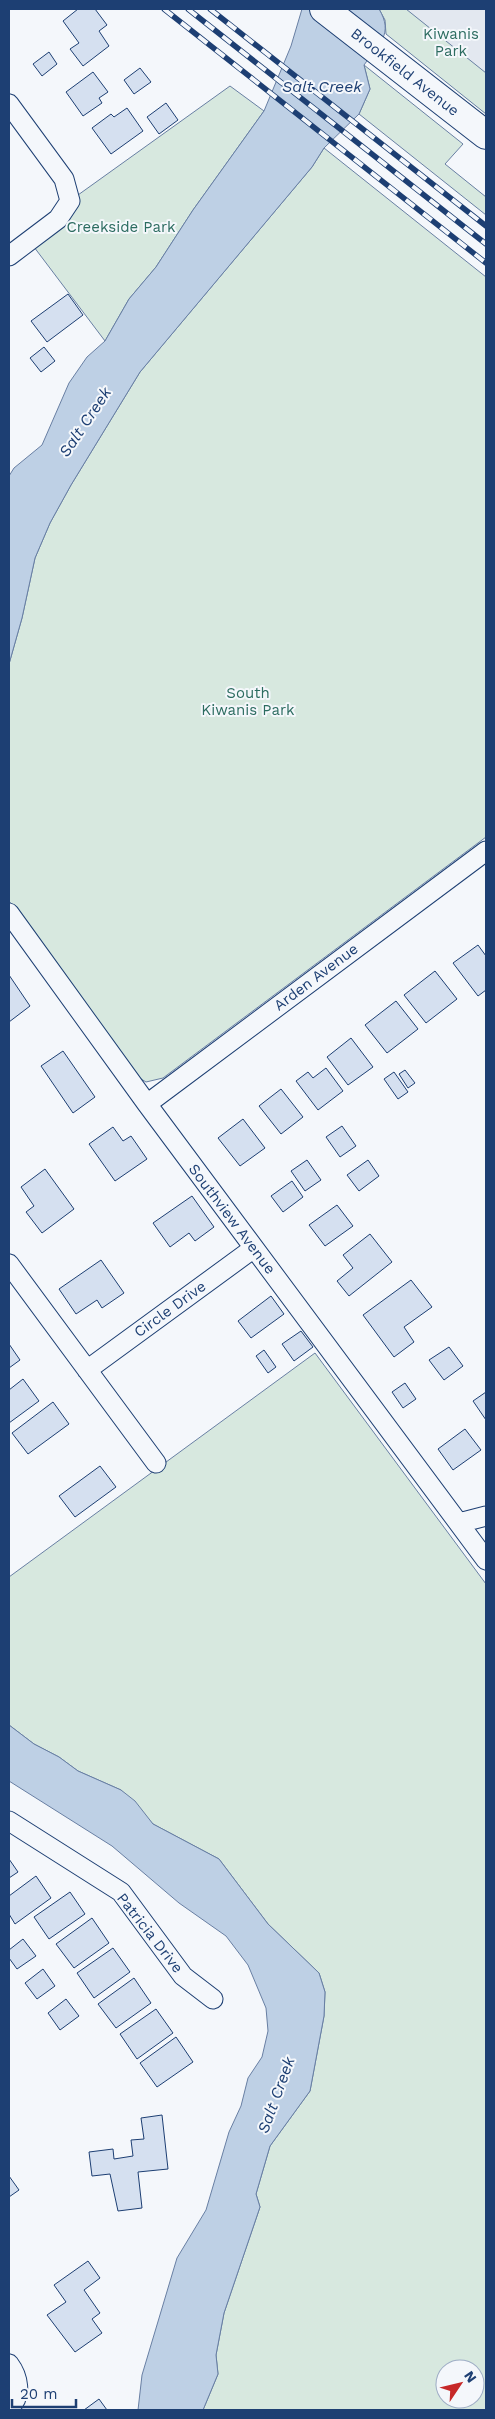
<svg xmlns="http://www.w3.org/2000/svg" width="495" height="2419" viewBox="0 0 495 2419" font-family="'Work Sans',sans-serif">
<rect width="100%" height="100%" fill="#f4f7fb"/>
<path fill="#d7e8df" stroke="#687fa3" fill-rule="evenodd" d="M 379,9 L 486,9 L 486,114 L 386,34 L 385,20 Z
M 364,65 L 463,144 L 445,164 L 486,197 L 486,215 L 359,114 L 370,89 Z
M 230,86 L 264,111 L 193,210 L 156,267 L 129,299 L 105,341 L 34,247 L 78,195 Z
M 324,148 L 486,277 L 486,837 L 163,1078 L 146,1082 L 138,1077 L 9,901 L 9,664 L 22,618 L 35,558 L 50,523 L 71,485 L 140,372 L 312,167 Z
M 315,1353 L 486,1584 L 486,2410 L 203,2410 L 218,2374 L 216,2355 L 224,2313 L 260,2207 L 256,2194 L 270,2146 L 310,2091 L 324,2016 L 325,1992 L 319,1973 L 268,1924 L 219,1859 L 153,1824 L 121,1790 L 78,1771 L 59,1757 L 34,1744 L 9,1725 L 9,1577 ZM 445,2369 L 475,2369 L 475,2399 L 445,2399 Z"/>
<path fill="#e3e8f0" stroke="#687fa3" d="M 406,9 L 486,9 L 486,73 Z"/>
<path fill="#bed0e5" stroke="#687fa3" d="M 302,9 L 379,9 C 394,34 379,44 364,65 L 370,89 L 359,114 L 324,148 L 312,167 L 140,372 L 71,485 L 50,523 L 35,558 L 22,618 L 9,664 L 9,476 L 14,468 L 42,445 L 69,383 L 87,357 L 105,341 L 129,299 L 156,267 L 193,210 L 264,111 L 291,46 Z
M 9,1725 L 34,1744 L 59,1757 L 78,1771 L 121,1790 L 135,1801 L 153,1824 L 219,1859 L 268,1924 L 319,1973 L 325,1992 L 324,2016 L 310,2091 L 270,2146 L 256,2194 L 260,2207 L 224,2313 L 216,2355 L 218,2374 L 203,2410 L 138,2410 L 142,2375 L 177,2258 L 206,2210 L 229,2132 L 241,2106 L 248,2078 L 262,2057 L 268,2031 L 266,2008 L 248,1965 L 226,1936 L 179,1903 L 112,1846 L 9,1781 Z"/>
<path fill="#d5e0f0" stroke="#1d3f73" d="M 78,9 L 95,9 L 107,25 L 99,31 L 109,46 L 83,66 L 70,49 L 79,43 L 63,21 Z
M 49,52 L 57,64 L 42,76 L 33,64 Z
M 140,68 L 151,82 L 134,94 L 124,80 Z
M 93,72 L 108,92 L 99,98 L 102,103 L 83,116 L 66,92 Z
M 166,103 L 178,120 L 159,134 L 147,117 Z
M 127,108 L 143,131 L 111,154 L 92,128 L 111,114 L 114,117 Z
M 68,294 L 83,315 L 47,342 L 31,321 Z
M 44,347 L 55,361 L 41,372 L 30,358 Z
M 478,945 L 486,956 L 486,990 L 478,996 L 453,963 Z
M 435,971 L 457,999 L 426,1023 L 404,995 Z
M 9,975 L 30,1006 L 9,1022 Z
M 396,1001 L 418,1029 L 387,1053 L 365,1025 Z
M 351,1038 L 373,1067 L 348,1085 L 327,1057 Z
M 63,1051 L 95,1097 L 73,1113 L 41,1066 Z
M 326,1068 L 343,1091 L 318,1110 L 296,1081 L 308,1072 L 313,1078 Z
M 405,1070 L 415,1083 L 408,1088 L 399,1074 Z
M 394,1072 L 408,1092 L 398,1099 L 384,1079 Z
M 281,1089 L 303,1117 L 281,1134 L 259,1106 Z
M 243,1119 L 265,1148 L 240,1166 L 218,1138 Z
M 342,1126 L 356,1146 L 340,1157 L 326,1137 Z
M 113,1127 L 123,1141 L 131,1136 L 147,1159 L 115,1181 L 89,1144 Z
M 307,1160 L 321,1180 L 305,1191 L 291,1171 Z
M 368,1160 L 379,1176 L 359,1191 L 347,1175 Z
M 45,1169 L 74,1209 L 42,1233 L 26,1212 L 34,1206 L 21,1187 Z
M 292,1181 L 303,1197 L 283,1212 L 271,1196 Z
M 192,1196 L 214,1227 L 195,1241 L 189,1233 L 170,1247 L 153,1223 Z
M 337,1205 L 353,1226 L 325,1246 L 309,1225 Z
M 370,1234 L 392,1262 L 349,1296 L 337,1281 L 353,1268 L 343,1255 Z
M 101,1260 L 124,1293 L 102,1308 L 97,1300 L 76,1314 L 59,1289 Z
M 411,1280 L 432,1307 L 404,1327 L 414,1342 L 394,1357 L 363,1315 Z
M 271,1296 L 284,1314 L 251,1338 L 238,1321 Z
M 301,1331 L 313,1347 L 294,1361 L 282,1344 Z
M 9,1344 L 20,1360 L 9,1368 Z
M 449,1347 L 463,1366 L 444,1380 L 429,1360 Z
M 264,1350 L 276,1367 L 268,1373 L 256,1356 Z
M 23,1379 L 39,1401 L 9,1423 L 9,1390 Z
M 405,1383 L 416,1399 L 403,1408 L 392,1392 Z
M 486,1392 L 486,1420 L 473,1401 Z
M 53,1402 L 69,1424 L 28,1454 L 12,1433 Z
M 465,1429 L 481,1450 L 453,1470 L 438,1449 Z
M 100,1466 L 116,1487 L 75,1517 L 59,1496 Z
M 9,1859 L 18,1872 L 9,1878 Z
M 36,1876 L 51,1898 L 15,1924 L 9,1914 L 9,1896 Z
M 70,1892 L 85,1914 L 49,1939 L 34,1917 Z
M 92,1918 L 109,1943 L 74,1968 L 56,1944 Z
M 23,1939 L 36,1956 L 17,1969 L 9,1958 L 9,1950 Z
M 113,1948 L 130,1972 L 94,1998 L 77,1973 Z
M 43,1969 L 55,1986 L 37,1999 L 25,1983 Z
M 134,1978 L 151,2003 L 116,2028 L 98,2004 Z
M 66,1999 L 79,2016 L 60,2030 L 48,2013 Z
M 156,2009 L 173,2033 L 137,2059 L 120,2034 Z
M 176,2037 L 193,2062 L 157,2087 L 140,2063 Z
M 162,2115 L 168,2169 L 138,2172 L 142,2208 L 118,2211 L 110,2174 L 92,2176 L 89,2152 L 113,2149 L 114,2159 L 133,2156 L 131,2140 L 144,2139 L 141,2118 Z
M 9,2176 L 19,2190 L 9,2197 Z
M 88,2261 L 100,2278 L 84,2290 L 100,2313 L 92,2319 L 102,2333 L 75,2352 L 47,2315 L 66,2302 L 54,2285 Z
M 99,2399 L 107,2410 L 84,2410 Z"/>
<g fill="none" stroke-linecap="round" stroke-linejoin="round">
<g stroke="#1d3f73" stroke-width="21">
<path id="street" d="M 9,104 L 64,179 L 70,201 L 58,219 L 9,256
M 9,913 L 147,1104 L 486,1560
M 147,1104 L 486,851
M 9,1264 L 156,1463
M 87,1370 L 254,1248
M 459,1523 L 486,1516
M 9,1821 L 121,1892 L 183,1976 L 213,1999
M 9,2364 C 18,2376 23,2396 9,2408"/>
</g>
<g stroke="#1d3f73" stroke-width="30">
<path id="secondary" d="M 324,9 L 486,135"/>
</g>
<use href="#street" stroke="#f4f7fb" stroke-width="19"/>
<use href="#secondary" stroke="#f4f7fb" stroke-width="28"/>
<g stroke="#1d3f73" stroke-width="5.5">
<path id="rail" d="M 164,9 L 486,263
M 188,9 L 486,244
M 210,9 L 486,226"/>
</g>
<use href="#rail" stroke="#f4f7fb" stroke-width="4" stroke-dasharray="11" stroke-linecap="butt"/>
</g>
<g text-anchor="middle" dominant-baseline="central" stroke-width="4" stroke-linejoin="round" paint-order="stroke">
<g font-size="15" fill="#2c6c60" stroke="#f4f7fb">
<text x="451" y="34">Kiwanis<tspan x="451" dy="17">Park</tspan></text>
<text x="121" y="227">Creekside Park</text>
<text x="248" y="693">South<tspan x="248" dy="17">Kiwanis Park</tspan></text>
</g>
<g font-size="15" fill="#1d3f73" stroke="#f4f7fb">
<text transform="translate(405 72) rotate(38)">Brookfield Avenue</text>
<text transform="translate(316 977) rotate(-37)">Arden Avenue</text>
<text transform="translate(232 1219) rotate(53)">Southview Avenue</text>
<text transform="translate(170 1309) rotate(-36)">Circle Drive</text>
<text transform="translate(150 1933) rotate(52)">Patricia Drive</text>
</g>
<g font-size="16" font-style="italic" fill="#1d3f73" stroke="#f4f7fb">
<text x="322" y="86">Salt Creek</text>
<text transform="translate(85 422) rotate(-56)">Salt Creek</text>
<text transform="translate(276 2095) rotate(-70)">Salt Creek</text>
</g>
</g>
<rect width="495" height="2419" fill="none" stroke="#1d3f73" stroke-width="20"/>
<g transform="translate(460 2384) rotate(55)"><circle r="24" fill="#f4f7fb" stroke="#9eadc5"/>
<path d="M0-4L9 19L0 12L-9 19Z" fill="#c62828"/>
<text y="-8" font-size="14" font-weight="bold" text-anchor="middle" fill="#1d3f73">N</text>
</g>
<path d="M12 2399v8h64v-8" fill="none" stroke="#1d3f73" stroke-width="2.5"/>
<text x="20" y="2399" font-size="15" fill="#1d3f73" stroke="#f4f7fb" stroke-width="4" paint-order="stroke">20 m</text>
</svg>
